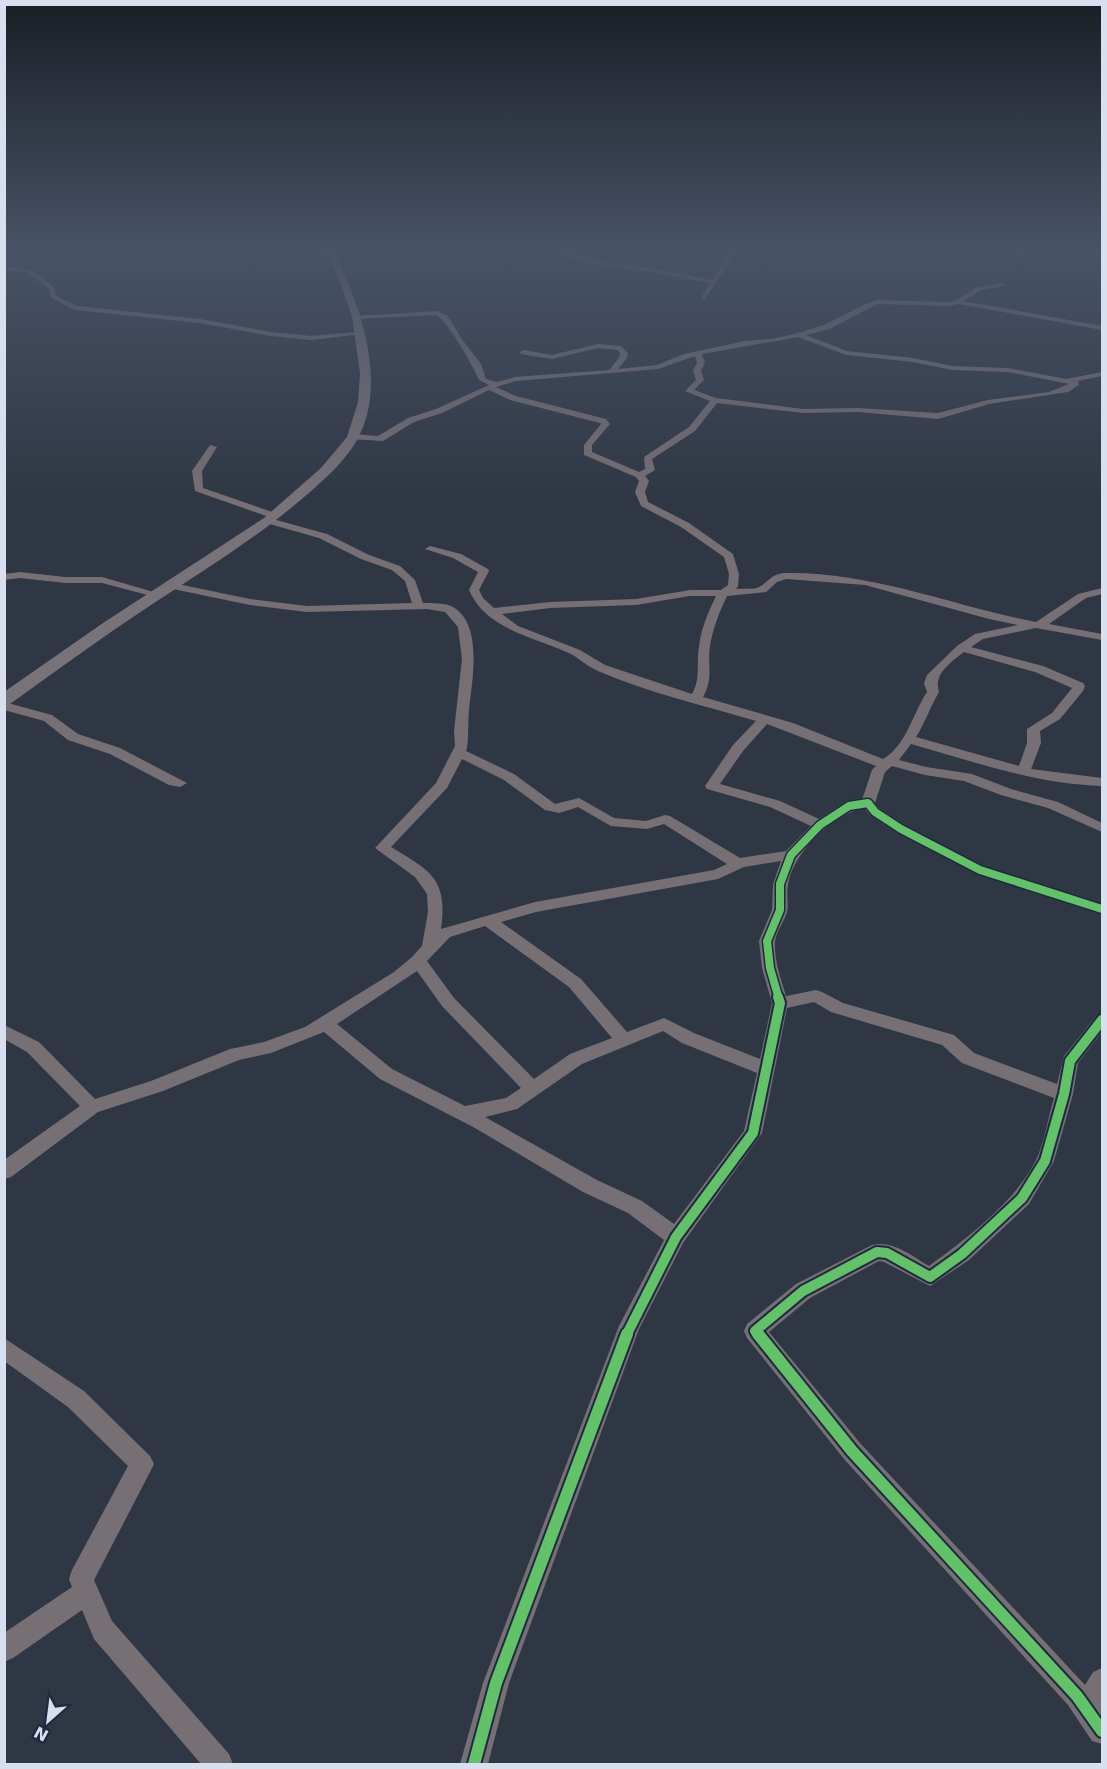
<svg xmlns="http://www.w3.org/2000/svg" width="1107" height="1769" viewBox="0 0 1107 1769" font-family="'DejaVu Sans',sans-serif">
<rect width="100%" height="100%" fill="#303744"/>
<g fill="none" stroke-linecap="round" stroke-linejoin="round">
<path fill="#766f74" fill-rule="evenodd" d="M 731,251 L 737,251 L 704,300 L 701,298 L 710,283 L 651,272 L 586,263 L 561,255 L 564,253 L 597,261 L 651,268 L 712,280 Z
M 4,266 L 32,270 L 54,287 L 56,296 L 77,306 L 200,319 L 271,332 L 311,336 L 358,332 L 362,334 L 311,340 L 271,336 L 200,323 L 75,310 L 51,298 L 49,289 L 28,273 L 4,270 Z
M 1002,283 L 1004,286 L 981,290 L 964,301 L 1102,326 L 1102,330 L 959,304 L 947,306 L 877,304 L 830,329 L 806,335 L 847,351 L 913,358 L 952,366 L 1008,368 L 1066,379 L 1102,372 L 1102,376 L 1078,381 L 1079,385 L 1068,392 L 989,404 L 938,419 L 858,412 L 803,413 L 717,403 L 695,431 L 652,459 L 655,470 L 645,476 L 649,481 L 645,492 L 648,502 L 689,523 L 733,554 L 739,574 L 738,586 L 736,589 C 742,588 753,590 759,587 C 769,582 771,573 787,573 C 873,572 953,606 1036,622 L 1078,594 L 1102,588 L 1102,594 L 1086,598 L 1049,624 L 1102,634 L 1102,640 L 1036,628 L 983,639 L 971,647 L 1043,666 L 1083,683 L 1085,686 L 1083,691 L 1060,719 L 1040,731 L 1041,743 L 1031,769 L 1102,778 L 1102,786 C 1037,784 974,762 911,744 L 899,760 L 926,767 L 972,774 L 1011,789 L 1058,802 L 1102,823 L 1102,832 L 1048,808 L 1001,795 L 964,781 L 925,775 L 892,766 L 885,772 L 875,803 L 880,809 L 906,826 L 985,867 L 1102,904 L 1102,914 L 975,873 L 896,832 L 870,815 L 864,808 C 834,813 792,853 788,885 C 786,894 789,904 787,912 C 784,922 776,932 775,942 C 774,960 781,979 786,996 L 816,990 L 822,992 L 843,1003 L 954,1035 L 974,1053 L 1057,1084 L 1064,1056 L 1096,1016 L 1102,1014 L 1102,1032 L 1078,1063 L 1073,1094 L 1054,1161 L 1029,1204 L 969,1260 L 930,1286 L 884,1262 L 879,1261 L 810,1298 L 769,1332 L 860,1443 L 1085,1685 L 1093,1672 L 1102,1668 L 1102,1744 L 1092,1741 L 1068,1705 L 844,1459 L 747,1338 L 744,1331 L 747,1324 L 796,1284 L 870,1246 C 890,1238 912,1256 929,1266 C 966,1239 1016,1201 1036,1160 C 1045,1141 1048,1117 1054,1098 L 962,1063 L 942,1045 L 831,1012 L 814,1002 L 787,1008 L 762,1133 L 683,1243 L 639,1329 L 509,1683 L 488,1764 L 460,1764 L 483,1683 L 619,1326 L 664,1240 L 628,1213 L 583,1192 L 475,1128 L 380,1079 L 324,1032 L 271,1053 L 239,1060 L 163,1091 L 98,1112 L 11,1177 L 4,1179 L 4,1160 L 80,1106 L 27,1052 L 4,1039 L 4,1025 L 39,1042 L 95,1099 L 151,1081 L 230,1049 L 264,1042 L 305,1027 L 394,972 L 412,957 L 422,946 L 428,912 L 427,894 L 415,877 L 375,848 L 436,783 L 455,746 L 454,731 L 462,659 L 458,627 L 445,612 L 427,609 L 307,612 L 250,605 L 173,589 L 168,586 L 173,583 L 250,599 L 307,606 L 412,603 L 405,581 L 392,570 L 361,559 L 319,538 L 266,523 L 266,519 L 269,518 L 327,534 L 369,555 L 400,566 L 415,580 L 423,603 C 431,603 444,603 451,606 C 484,622 472,681 469,710 C 468,719 469,745 466,751 L 514,774 L 555,804 L 579,798 L 614,818 L 646,821 L 665,815 L 670,816 L 740,858 L 786,851 L 811,826 L 770,807 L 707,789 L 705,786 L 733,745 L 756,721 C 703,705 648,693 598,671 C 588,667 580,659 571,654 C 535,637 486,630 469,590 L 478,572 L 453,558 L 425,549 L 430,546 L 461,554 L 488,569 L 489,571 L 479,590 L 483,598 L 494,608 L 550,602 L 636,599 L 690,590 L 721,590 L 728,585 L 729,574 L 724,557 L 681,527 L 641,506 L 635,492 L 639,481 L 636,477 L 584,455 L 584,445 L 601,424 L 600,423 L 510,400 L 489,390 L 442,413 L 414,422 L 383,441 L 350,439 L 349,437 L 353,434 L 378,436 L 408,418 L 436,409 L 489,385 L 479,380 C 474,367 447,320 436,315 L 357,319 L 355,316 L 437,311 L 448,316 L 461,338 L 481,364 L 486,379 L 497,382 L 515,377 L 609,370 L 619,358 L 620,353 L 618,350 L 598,348 L 552,359 L 521,354 L 520,352 L 524,350 L 552,355 L 598,344 L 621,346 L 628,353 L 627,358 L 618,369 L 657,365 L 684,354 L 745,341 L 772,339 L 798,333 L 824,325 L 865,304 L 877,300 L 947,302 L 955,301 L 977,287 ZM 798,337 L 846,355 L 913,362 L 952,370 L 1008,372 L 1069,384 L 1049,392 L 988,400 L 938,413 L 858,408 L 803,409 L 716,398 L 694,390 L 704,380 L 701,370 L 705,363 L 702,354 ZM 695,356 L 697,363 L 693,370 L 696,380 L 685,391 L 710,401 L 689,427 L 644,457 L 645,469 L 639,472 L 592,452 L 592,445 L 610,424 L 606,419 L 516,396 L 496,387 L 516,381 L 658,369 ZM 786,579 L 865,585 L 989,619 L 1018,625 L 975,634 L 957,646 L 927,675 L 924,683 L 927,692 C 913,713 906,746 883,759 L 793,723 L 703,697 C 714,677 707,667 710,646 C 713,628 719,613 727,596 L 766,592 L 777,582 ZM 690,596 L 716,596 C 708,613 701,628 699,647 C 696,664 701,679 692,694 L 605,665 L 580,650 L 518,626 L 502,614 L 550,608 L 636,605 ZM 964,652 L 1035,672 L 1072,688 L 1052,713 L 1027,729 L 1027,743 L 1019,766 L 916,737 C 925,723 930,707 939,692 C 933,674 951,662 964,652 ZM 767,724 L 876,766 L 872,770 L 862,800 L 844,803 L 819,819 L 780,801 L 720,784 L 743,751 ZM 462,759 L 504,780 L 545,810 L 559,813 L 578,807 L 611,826 L 647,829 L 664,824 L 727,864 L 714,870 L 535,902 L 441,929 C 448,879 431,871 391,847 L 447,788 ZM 781,861 L 773,884 L 772,910 L 759,941 L 762,968 L 772,1003 L 760,1059 L 694,1033 L 664,1018 L 627,1032 L 581,979 L 501,922 L 536,912 L 718,879 L 744,867 ZM 485,926 L 569,987 L 612,1038 L 570,1054 L 534,1079 L 454,998 L 427,961 L 450,937 ZM 417,971 L 442,1006 L 521,1088 L 506,1098 L 465,1106 L 392,1069 L 337,1024 ZM 663,1031 L 682,1043 L 757,1073 L 744,1131 L 674,1224 L 642,1201 L 597,1180 L 485,1117 L 517,1109 L 582,1064 Z
M 210,445 L 217,447 L 202,471 L 203,488 L 278,514 L 278,518 L 272,518 L 195,491 L 192,471 Z
M 20,572 L 65,577 L 102,577 L 164,595 L 159,598 L 102,583 L 65,583 L 20,578 L 4,580 L 4,574 Z
M 4,702 L 52,715 L 78,734 L 120,748 L 187,783 L 180,787 L 169,785 L 110,754 L 68,740 L 44,721 L 4,710 Z
M 4,1338 L 84,1391 L 150,1456 L 154,1464 L 150,1472 L 94,1580 L 112,1621 L 229,1754 L 233,1764 L 201,1764 L 94,1639 L 82,1610 L 13,1658 L 4,1662 L 4,1633 L 72,1587 L 69,1579 L 72,1570 L 128,1466 L 68,1407 L 4,1361 Z"/>
<path fill="#787279" fill-rule="evenodd" d="M 325,251 L 333,251 C 360,302 388,383 358,438 C 347,459 328,476 310,492 C 260,536 203,571 148,607 C 101,638 56,671 10,704 L 4,705 L 4,692 L 103,623 L 264,518 L 321,468 L 347,437 L 358,402 L 360,373 L 352,317 L 340,282 Z"/>
<g stroke="#1f2a41" stroke-width="11">
<path id="cycleway-far2" d="M 779,999 L 770,968 L 767,941 L 780,910 L 780,884 L 791,855 L 820,825 L 849,806 L 868,803 L 875,812 L 901,829 L 980,870 L 1102,909"/>
</g>
<g stroke="#1f2a41" stroke-width="14">
<path id="cycleway-far1" d="M 626,1336 L 676,1237 L 753,1133 L 780,1003 L 778,997
M 759,1336 L 755,1331 L 803,1291 L 877,1252 L 887,1253 L 930,1277 L 962,1254 L 1022,1198 L 1045,1161 L 1064,1094 L 1070,1061 L 1102,1020"/>
</g>
<g stroke="#1f2a41" stroke-width="16">
<path id="cycleway" d="M 758,1334 L 852,1451 L 1077,1696 L 1102,1731
M 474,1764 L 496,1683 L 627,1334"/>
</g>
<use href="#cycleway-far2" stroke="#61c268" stroke-width="8"/>
<use href="#cycleway-far1" stroke="#61c268" stroke-width="10"/>
<use href="#cycleway" stroke="#61c268" stroke-width="12"/>
</g>
<linearGradient id="sky" x2="0" y2="1"><stop stop-color="#1a1e25"/><stop offset="0.5" stop-color="#485367"/><stop offset="1" stop-color="#485367" stop-opacity="0"/></linearGradient>
<rect width="1107" height="499" fill="url(#sky)"/>
<rect width="1107" height="1769" fill="none" stroke="#d8e0ef" stroke-width="12"/>
<g transform="translate(48 1721) rotate(208)" stroke="#1f2a41" stroke-width="4.5" paint-order="stroke">
<path d="M0-4.5L10 22L0 15L-10 22Z" fill="#d8e0ef"/>
<text y="-9" font-size="16" font-weight="bold" text-anchor="middle" fill="#d8e0ef">N</text>
</g>
</svg>
